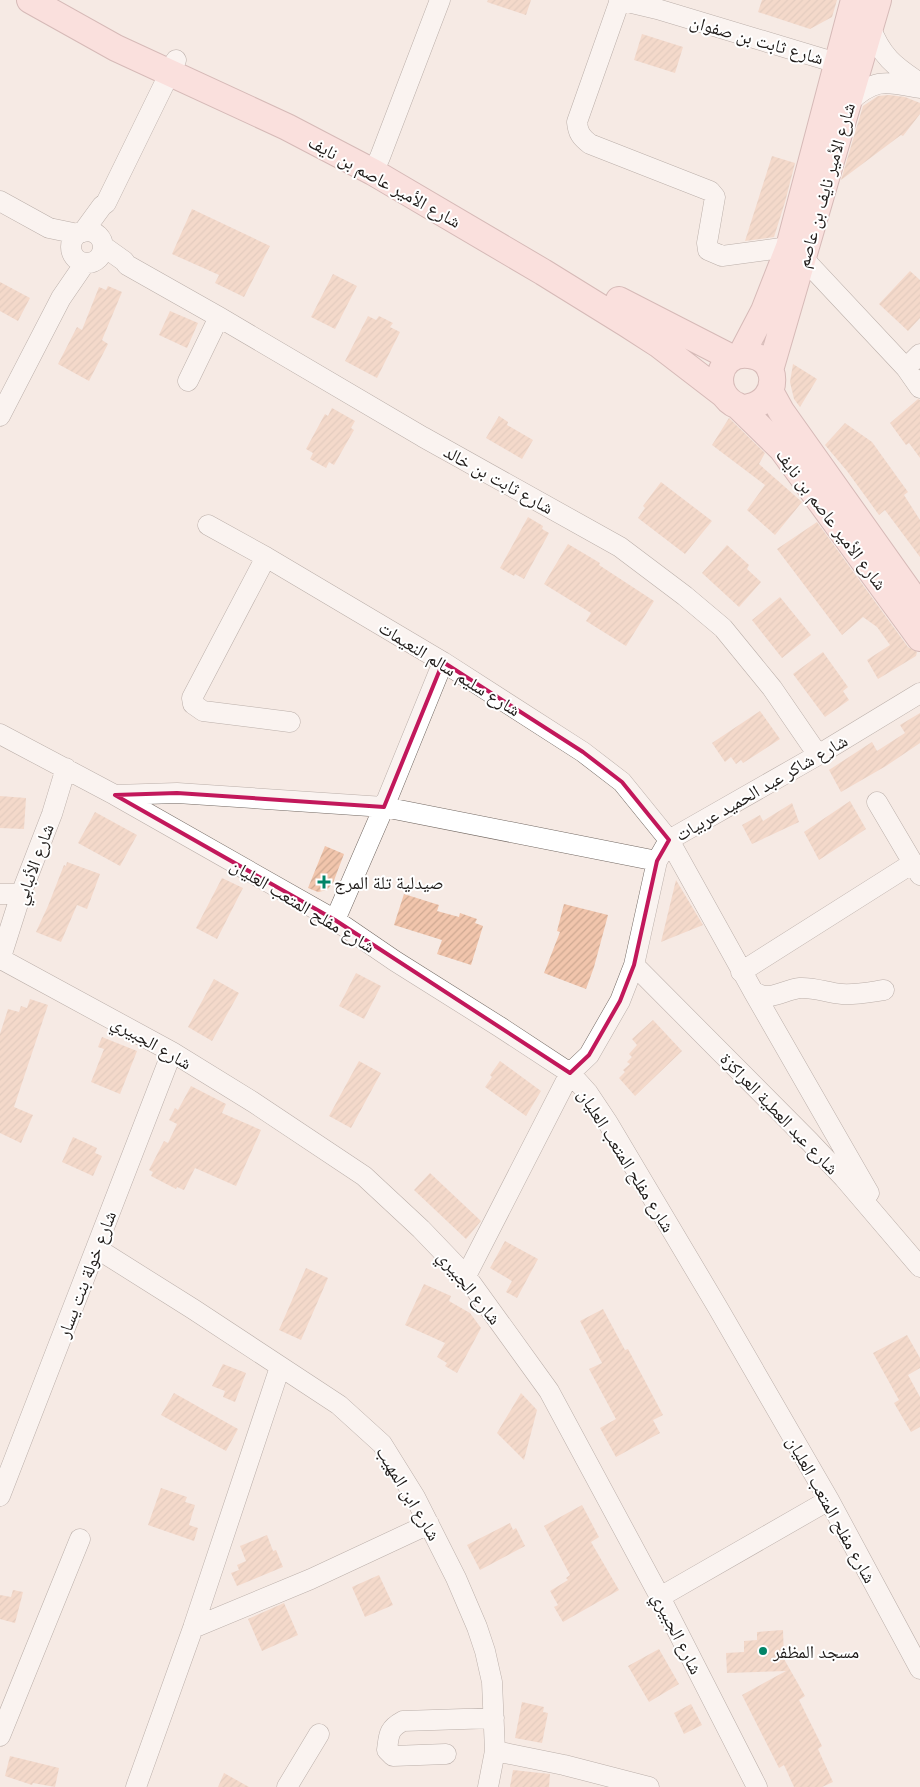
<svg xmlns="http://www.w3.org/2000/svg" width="920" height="1787" viewBox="0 0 920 1787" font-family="'Golos Text','Noto Naskh Arabic',sans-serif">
<defs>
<pattern id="building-hatch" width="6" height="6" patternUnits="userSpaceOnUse" patternTransform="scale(1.25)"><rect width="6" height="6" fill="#f1c5ac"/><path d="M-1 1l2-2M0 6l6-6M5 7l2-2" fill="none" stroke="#cea993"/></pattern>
</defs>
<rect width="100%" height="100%" fill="#f6eae4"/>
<path fill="url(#building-hatch)" d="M 488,0 L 531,0 L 526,15 L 487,2 Z
M 762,0 L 837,0 L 832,17 L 810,29 L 758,12 Z
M 642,34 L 683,47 L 675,73 L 634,60 Z
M 889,95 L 905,97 L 920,103 L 920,114 L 903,136 L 901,135 L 841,180 L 863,106 L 878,96 Z
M 772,156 L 795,163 L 785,202 L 774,237 L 745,241 Z
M 192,209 L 270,246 L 244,297 L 215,283 L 219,275 L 172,254 Z
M 910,271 L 920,280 L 920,318 L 908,331 L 879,304 Z
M 333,274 L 357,286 L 335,329 L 311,317 Z
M 0,282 L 30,298 L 18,321 L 0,311 Z
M 108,286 L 122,292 L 102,340 L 108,344 L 89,381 L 58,364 L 77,327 L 82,330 L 99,287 L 106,290 Z
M 170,311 L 198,323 L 187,348 L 159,335 Z
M 368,316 L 376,320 L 379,316 L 393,323 L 390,327 L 400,332 L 377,378 L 345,361 Z
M 793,364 L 817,379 L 800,407 L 794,399 L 790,382 Z
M 918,399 L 920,400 L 920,458 L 909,443 L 906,445 L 890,423 Z
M 332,408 L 355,421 L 351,428 L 354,430 L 334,465 L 329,462 L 326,468 L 310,459 L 313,453 L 306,449 L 325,414 L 328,416 Z
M 499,416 L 508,422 L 507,425 L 533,440 L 522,459 L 486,438 Z
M 729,418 L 765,453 L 759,464 L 802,502 L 775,535 L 747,510 L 765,485 L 712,445 Z
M 845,423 L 872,442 L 908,492 L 904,495 L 920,520 L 920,557 L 885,510 L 879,515 L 847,471 L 825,445 Z
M 661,482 L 712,521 L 685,554 L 638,518 L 645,508 L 643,506 Z
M 528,517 L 543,526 L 542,529 L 549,533 L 524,579 L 515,574 L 514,576 L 500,568 Z
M 817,522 L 908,647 L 917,652 L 916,656 L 878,679 L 867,660 L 890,645 L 877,627 L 863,617 L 842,635 L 777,549 Z
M 568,544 L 600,563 L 599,565 L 654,601 L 626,646 L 586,621 L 591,613 L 544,584 Z
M 727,545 L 749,565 L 747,569 L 761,582 L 739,607 L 702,573 Z
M 780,597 L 811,635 L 782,658 L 752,620 Z
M 823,652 L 848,687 L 843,691 L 849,700 L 825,717 L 793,674 Z
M 760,711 L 780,739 L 743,763 L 741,760 L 736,764 L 731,757 L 725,762 L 712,743 Z
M 920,713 L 920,743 L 886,766 L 841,792 L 829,770 L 872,742 L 877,751 L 905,733 L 900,725 Z
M 0,796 L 26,798 L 24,829 L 0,828 Z
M 850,801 L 866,829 L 819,860 L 804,832 Z
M 792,803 L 799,822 L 752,844 L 742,825 L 760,815 L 763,821 Z
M 95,812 L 137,835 L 120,866 L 78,843 Z
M 325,846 L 344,854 L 333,883 L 327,890 L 318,892 L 308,888 Z
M 67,862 L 100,874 L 87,909 L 77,905 L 61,942 L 36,932 L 48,906 L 64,865 L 66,866 Z
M 222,878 L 243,888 L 217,939 L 196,928 Z
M 676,880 L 703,925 L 661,942 Z
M 404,894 L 439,905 L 437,911 L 459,917 L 460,913 L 477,919 L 475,923 L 483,926 L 471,965 L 437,954 L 442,940 L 394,925 Z
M 564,904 L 608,915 L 594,967 L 586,989 L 544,973 L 560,932 L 557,931 Z
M 356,973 L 381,986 L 364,1019 L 339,1006 Z
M 214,979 L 239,993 L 212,1041 L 188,1027 Z
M 30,999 L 48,1005 L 14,1107 L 33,1115 L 21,1143 L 0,1133 L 0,1034 L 8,1009 L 19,1012 L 21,1006 L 27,1008 Z
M 653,1020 L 682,1051 L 635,1096 L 619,1078 L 625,1072 L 623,1070 L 630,1064 L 627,1062 L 632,1057 L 629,1054 L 637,1045 L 632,1039 Z
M 102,1037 L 137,1051 L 120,1094 L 91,1082 L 104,1049 L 98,1047 Z
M 359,1061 L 381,1073 L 351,1128 L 329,1116 Z
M 500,1061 L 541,1091 L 526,1116 L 485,1087 L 492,1077 L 490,1075 Z
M 191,1086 L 226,1104 L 222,1113 L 261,1130 L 236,1186 L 195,1168 L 184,1190 L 177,1187 L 176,1189 L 151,1176 L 153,1172 L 149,1170 L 164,1141 L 168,1143 L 177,1124 L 169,1120 L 175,1108 L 178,1110 Z
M 73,1137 L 97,1148 L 95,1153 L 102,1156 L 93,1176 L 62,1162 Z
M 430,1173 L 481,1221 L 466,1239 L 414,1190 Z
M 505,1241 L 538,1259 L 517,1298 L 506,1292 L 512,1281 L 490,1268 Z
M 306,1268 L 328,1278 L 301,1340 L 279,1330 Z
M 424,1284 L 451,1296 L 449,1301 L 470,1313 L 481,1328 L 457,1373 L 445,1366 L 447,1363 L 437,1357 L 445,1343 L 405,1325 Z
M 603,1309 L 625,1350 L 628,1349 L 663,1415 L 653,1420 L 660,1433 L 616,1457 L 600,1428 L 616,1419 L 589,1369 L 602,1363 L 580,1321 Z
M 907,1335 L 920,1358 L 920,1368 L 908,1375 L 920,1397 L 920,1427 L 911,1432 L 894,1403 L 899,1400 L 873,1353 Z
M 223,1364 L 246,1373 L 235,1402 L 223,1397 L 225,1391 L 212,1386 Z
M 174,1393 L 238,1429 L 226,1451 L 161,1415 Z
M 521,1393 L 537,1410 L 524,1460 L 497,1433 Z
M 161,1488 L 187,1497 L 185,1502 L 195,1505 L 189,1525 L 198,1528 L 194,1541 L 148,1525 Z
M 582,1505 L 599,1537 L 591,1542 L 619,1590 L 563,1622 L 554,1607 L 558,1605 L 550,1591 L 568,1580 L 566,1578 L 570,1575 L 544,1526 Z
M 510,1523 L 513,1530 L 516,1528 L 525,1546 L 480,1570 L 467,1545 Z
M 267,1535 L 273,1551 L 276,1550 L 283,1567 L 237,1586 L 231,1573 L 239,1570 L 237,1565 L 246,1561 L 240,1546 Z
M 379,1575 L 393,1605 L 365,1617 L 352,1587 Z
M 13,1590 L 23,1592 L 15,1623 L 0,1619 L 0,1595 L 11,1597 Z
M 284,1603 L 298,1635 L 262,1651 L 248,1619 Z
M 783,1630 L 784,1659 L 805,1696 L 799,1700 L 822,1746 L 818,1749 L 833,1782 L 822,1787 L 794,1787 L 784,1765 L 779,1768 L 742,1695 L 786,1671 L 727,1673 L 726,1653 L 744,1652 L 744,1641 L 757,1640 L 757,1632 Z
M 659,1649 L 679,1684 L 649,1702 L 628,1666 Z
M 522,1702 L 544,1707 L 543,1712 L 548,1713 L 542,1743 L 515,1738 Z
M 691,1704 L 702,1725 L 684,1734 L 674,1713 Z
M 10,1756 L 59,1768 L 55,1787 L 33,1783 L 32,1785 L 5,1776 Z
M 513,1770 L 550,1774 L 549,1787 L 510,1787 Z
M 224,1773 L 249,1787 L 218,1787 Z"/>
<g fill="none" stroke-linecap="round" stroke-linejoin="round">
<g stroke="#736963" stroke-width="21">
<path id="minor" d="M 619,0 L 657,9 L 837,63
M 620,0 L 577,122 C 578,133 581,137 590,144 L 710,191 L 715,197 L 707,243 L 708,250 L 722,256 L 789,247
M 870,26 C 881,56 894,66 920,83
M 849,102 C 876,77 886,82 920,88
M 373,172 L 380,157 L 440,0
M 0,201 L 49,228 L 78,234
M71 247a16 16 0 1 1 32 0a16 16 0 1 1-32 0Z
M 83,232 L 102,206 L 106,203 L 176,60
M 103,246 L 124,261 L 127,265 L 219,317 L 423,437 L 620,547 L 685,596 L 723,628 L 772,688 L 818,755
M 803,258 L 906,368 L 920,388
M 906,368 L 920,354
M 188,381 L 219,317
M 0,416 L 61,298 L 85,263
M 208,525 L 266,557 L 443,662 L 583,752 L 622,782 L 669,840 L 753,991 C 770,1003 782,990 800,988 C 814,987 828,993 842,994 C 856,995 870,992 884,990
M 266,557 L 192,698 L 193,704 L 203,711 L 290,722
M 0,734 L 115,795 L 335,920 L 395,961 L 500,1027 L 570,1073 L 588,1093 L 608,1123 L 718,1308 L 829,1500 L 920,1669
M 115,795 L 177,793 L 384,807 L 657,861
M 877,802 L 920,875
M 0,894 L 21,894
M 335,920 L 384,807 L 443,662
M 1,959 L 172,1052 L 253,1102 L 364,1176 L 421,1229 L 466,1276 L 549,1391 L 660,1597 L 757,1787
M 0,960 L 21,894 L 52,814 L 66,768
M 634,965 L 810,1142 L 844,1178 L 920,1267
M 741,972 L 913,863
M 753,991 L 869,1193
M 96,1248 L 193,1309 L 339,1405 L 382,1444 L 415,1497 L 456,1578 L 477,1627 L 485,1651 L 492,1682 L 495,1751 L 488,1787
M 466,1276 L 570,1073 L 589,1055 L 620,1001 L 634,965 L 657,861 L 669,840 L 818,755 L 920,693
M 0,1496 L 172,1052
M 660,1597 L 829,1500
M 193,1628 L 311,1579 L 429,1524
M 0,1736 L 80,1539
M 495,1751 L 564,1765 L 649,1787
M 446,1754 L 393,1756 L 387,1750 C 389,1735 388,1729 403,1721 L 494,1718
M 136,1787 L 193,1628 L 280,1367
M 287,1787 L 319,1734"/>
</g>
<g stroke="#af8081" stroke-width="28">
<path id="major" d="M 30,0 L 116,48 L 287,127 L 373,172 L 543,272 L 627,324 L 658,344 L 723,394
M 619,300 L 732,358
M 741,355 L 764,311 L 789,247 L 854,0
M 770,370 L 878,0
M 770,391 L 781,411 L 920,607
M 749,407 C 780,401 780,358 749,355 C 717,351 709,394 738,406 L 782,449 L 920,638"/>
</g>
<use href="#minor" stroke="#fff" stroke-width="20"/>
<use href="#major" stroke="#fed4d5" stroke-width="26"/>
</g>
<path d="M0 0H920V1787H0ZM 443,662 L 583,752 L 622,782 L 669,840 L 657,861 L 634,965 L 620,1001 L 589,1055 L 570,1073 L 335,920 L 115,795 L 177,793 L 384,807 Z" fill="#f6eae4" fill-opacity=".55" fill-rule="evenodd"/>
<path fill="none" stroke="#c2185b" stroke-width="4" stroke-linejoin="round" d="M 443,662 L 583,752 L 622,782 L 669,840 L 657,861 L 634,965 L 620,1001 L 589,1055 L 570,1073 L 335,920 L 115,795 L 177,793 L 384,807 Z"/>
<g fill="#038568" stroke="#fff" stroke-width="2">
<path d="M321.5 874.5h5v5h5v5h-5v5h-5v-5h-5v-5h5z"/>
<circle cx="763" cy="1651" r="5"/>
</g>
<g text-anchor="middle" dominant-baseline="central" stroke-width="4" stroke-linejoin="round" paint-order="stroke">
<g font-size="18" fill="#1f1b19" stroke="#fff">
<text transform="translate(757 39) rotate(16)">شارع ثابت بن صفوان</text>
<text transform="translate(385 181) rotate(29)">شارع الأمير عاصم بن نايف</text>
<text transform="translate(825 185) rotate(-74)">شارع الأمير نايف بن عاصم</text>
<text transform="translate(499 479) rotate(29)">شارع ثابت بن خالد</text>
<text transform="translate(832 519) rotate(53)">شارع الأمير عاصم بن نايف</text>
<text transform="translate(450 668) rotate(32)">شارع سليم سالم النعيمات</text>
<text transform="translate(761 787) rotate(-30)">شارع شاكر عبد الحميد عربيات</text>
<text transform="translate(33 864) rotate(-70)">شارع الأنبابي</text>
<text transform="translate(303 905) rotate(31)">شارع مفلح المتعب العليان</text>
<text transform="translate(152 1042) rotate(30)">شارع الجبيري</text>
<text transform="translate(780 1113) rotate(46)">شارع عبد العطية العراكزة</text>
<text transform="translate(627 1160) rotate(58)">شارع مفلح المتعب العليان</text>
<text transform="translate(86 1274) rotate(-69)">شارع خولة بنت يسار</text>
<text transform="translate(470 1287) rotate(51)">شارع الجبيري</text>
<text transform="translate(409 1493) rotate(59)">شارع ابن المهيب</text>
<text transform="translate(832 1509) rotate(61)">شارع مفلح المتعب العليان</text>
<text transform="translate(678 1633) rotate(63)">شارع الجبيري</text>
</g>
<g font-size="18" fill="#1f1b19" stroke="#fff" text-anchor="start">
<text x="334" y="882">صيدلية تلة المرج</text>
<text x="773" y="1651">مسجد المظفر</text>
</g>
</g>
</svg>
